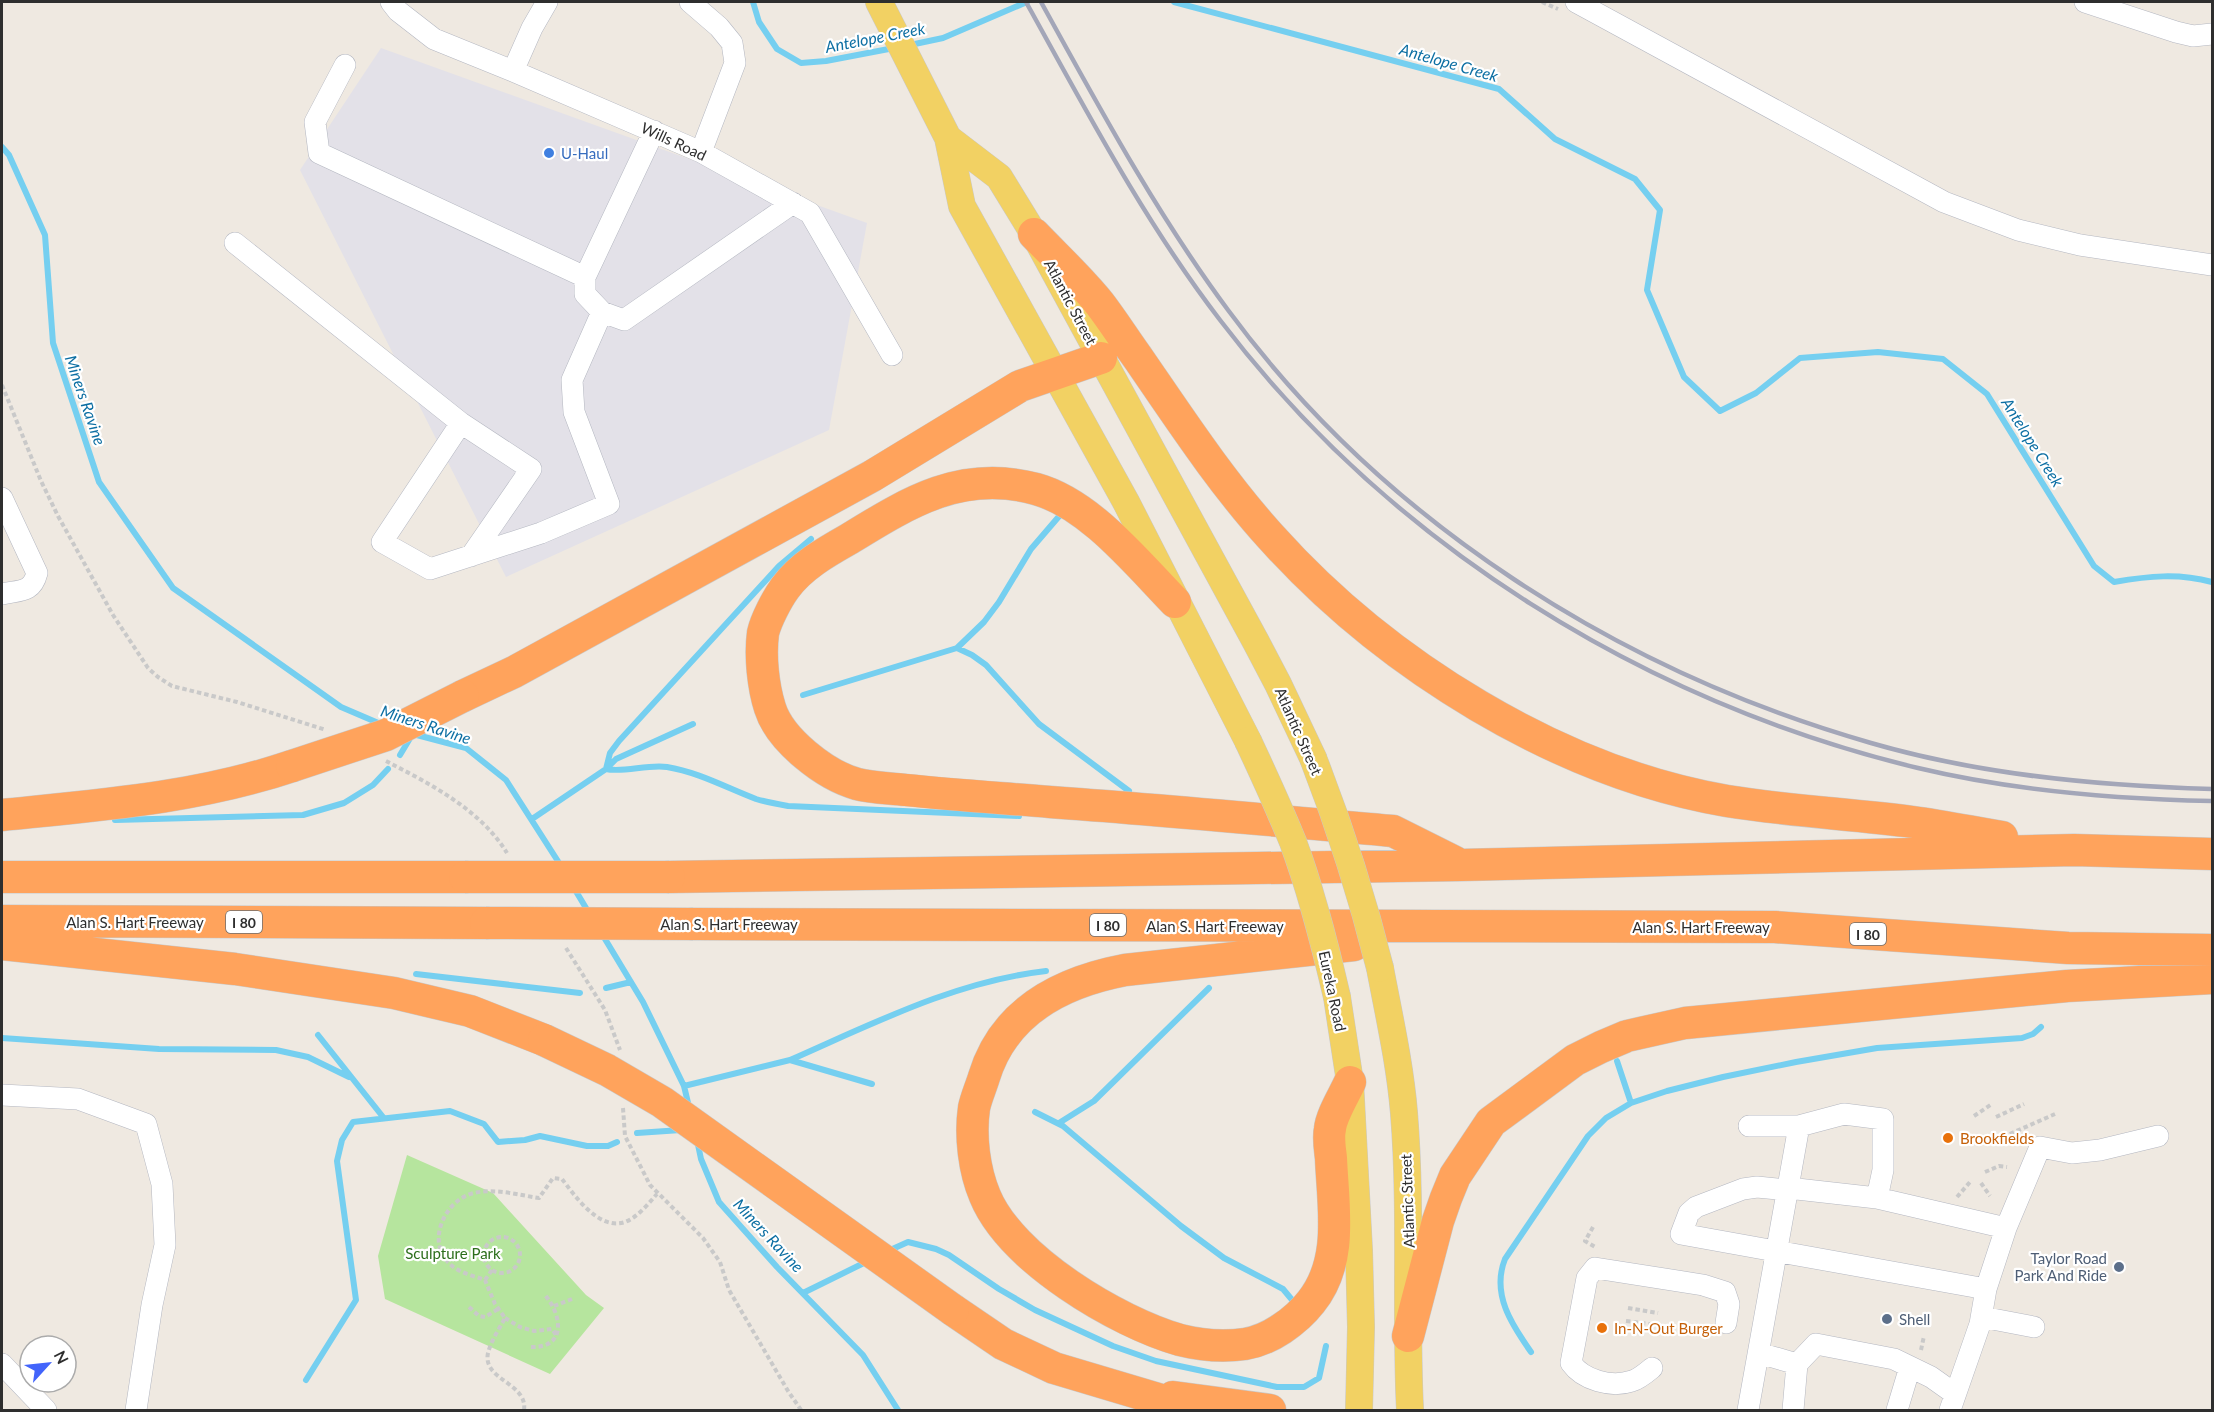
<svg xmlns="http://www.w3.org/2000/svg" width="2214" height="1412" viewBox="0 0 2214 1412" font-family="Lato,sans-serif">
<rect width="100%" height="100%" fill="#efe9e1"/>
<path fill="#e3e1e8" d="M 381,48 L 867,223 L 829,430 L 506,577 L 300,170 Z"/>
<path fill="#b6e59e" d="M 407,1155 L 493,1193 L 586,1295 L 604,1308 L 550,1374 L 385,1299 L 378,1256 Z"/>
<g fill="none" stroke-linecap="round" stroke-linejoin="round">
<path stroke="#75cff0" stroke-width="6" d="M 753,2 L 759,22 L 777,49 L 801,63 L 826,61 L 894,48
M 1174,2 L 1499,89 L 1555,139 L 1635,179 L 1660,210 L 1647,290 L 1684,377 L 1720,411 L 1756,393 L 1800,358 L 1878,352 L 1943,359 L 1987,394 L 2094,566 L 2114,582 C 2149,576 2178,573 2212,582
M 910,45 L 943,38 L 1027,2
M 2,147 L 9,155 L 45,235 L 53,343 L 99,482 L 173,588 L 341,707 L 383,725
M 811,539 L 779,566 L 619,741 L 610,753 L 606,769 C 623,773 648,764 667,767 C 698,772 727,788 756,799 C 766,802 777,804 788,806 L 1019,816
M 957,648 L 984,622 L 999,602 L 1031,549 L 1061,514
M 803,695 L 957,648 L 972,655 L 986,665 L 1039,724 L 1129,791
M 413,734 L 466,748 L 506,780 L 561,866
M 400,755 L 412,735
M 532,819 L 606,769 L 616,759 L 693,724
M 115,820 L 303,815 L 344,803 L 373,785 L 388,769
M 574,888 L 589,913
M 602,934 L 643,1002 L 684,1086 L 689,1107
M 416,974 L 580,993
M 606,988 L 631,982
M 318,1035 L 383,1117
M 2,1038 L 159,1049 L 276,1050 L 308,1057 L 349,1077
M 790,1060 C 872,1024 956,981 1046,971
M 1617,1061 L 1631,1103
M 684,1086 L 790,1060 L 872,1084
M 1035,1112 L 1063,1126 L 1181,1226 L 1224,1258 L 1283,1289 L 1293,1301
M 1059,1123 L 1094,1101 L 1209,988
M 637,1133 L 681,1130
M 697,1140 L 701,1159 L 719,1202 L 777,1267 L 863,1355 L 898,1410
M 888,1251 L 908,1242 L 936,1249 L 949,1255 L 999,1289 L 1035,1310 L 1113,1346 L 1156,1361 L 1277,1387 L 1304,1387 L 1319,1378 L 1326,1346
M 803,1293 L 868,1261
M 1531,1352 C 1512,1325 1491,1294 1505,1259 L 1588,1136 L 1606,1118 L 1631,1103 L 1667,1091 L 1723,1077 L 1796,1062 L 1877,1048 L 2022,1038 L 2033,1034 L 2041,1027
M 306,1380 L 356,1300 L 337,1161 L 342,1140 L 353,1122 L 450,1111 L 484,1124 L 498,1142 L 525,1140 L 540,1136 L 587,1146 L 608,1146 L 617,1142"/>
<g stroke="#b4b7c1" stroke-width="22">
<path id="minor" d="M 391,2 L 398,11 L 434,39 L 513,71 L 701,152 L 810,213 L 892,355
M 690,2 L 719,27 L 732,43 L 735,63 L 701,152
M 1576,2 L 1944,202 L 2018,230 L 2080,245 L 2212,265
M 2085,2 L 2176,32 L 2193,36 L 2212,34
M 345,65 L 315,122 L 319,153 L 585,277
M 513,71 L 532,28 L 547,2
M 654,131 L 585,277 L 585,294 L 602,312 L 624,320 L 793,203
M 235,243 L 461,423
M 2,498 L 37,573 C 32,593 20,590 2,594
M 471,556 L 531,469 L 461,423 L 382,542 L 430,569 L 541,533 L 609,504 L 574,412 L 572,380 L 602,312
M 2,1095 L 78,1099 L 146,1124 L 162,1184 L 165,1245 L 152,1305 L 136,1410
M 1749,1126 L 1799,1126 L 1844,1114 L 1883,1119 L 1883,1170 L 1877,1198
M 1788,1188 L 1877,1198 L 2006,1228
M 1788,1190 L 1757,1187 L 1743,1189 L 1696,1207 L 1689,1213 L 1681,1234 L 1986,1289
M 1982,1317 L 2034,1327
M 1759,1353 L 1797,1364 L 1793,1410
M 2,1364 L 46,1410
M 1797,1364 L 1816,1344 L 1894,1359 L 1931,1377 L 1955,1394
M 1652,1368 C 1646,1373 1639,1379 1632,1381 C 1611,1388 1583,1380 1571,1363 L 1587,1278 L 1595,1268 L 1703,1285 L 1725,1292 L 1729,1304 L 1726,1323
M 1748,1410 L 1799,1126
M 1897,1410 L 1910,1367
M 1950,1410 L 1980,1324 L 1986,1289 L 2006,1228 L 2040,1147 L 2072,1153 L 2100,1150 L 2158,1136"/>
</g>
<g stroke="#c9c9c9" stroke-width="28">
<path id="major" d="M 879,2 L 948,138 L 962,206 L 1126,502 L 1248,741
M 948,138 L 999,177 L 1034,234 L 1256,642 L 1278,684 L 1313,758
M 1380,968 C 1389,1016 1400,1064 1404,1113 C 1412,1212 1405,1311 1410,1410
M 1337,997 L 1350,1082 L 1359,1251 L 1361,1327 L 1359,1410"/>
</g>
<g stroke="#c9c9c9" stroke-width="33">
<path id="highway" d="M 1034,234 C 1056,257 1080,279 1100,304 C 1113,321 1125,340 1138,358 C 1180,419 1221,482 1271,537 C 1385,664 1558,772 1727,801 C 1789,811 1851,814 1913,822 C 1943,826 1972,832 2002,837
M 1175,602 C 1137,563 1090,504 1036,489 C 962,469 909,502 849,539 C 826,552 801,566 785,588 C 777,599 766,620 763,633 C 760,656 763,686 770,708 C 780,740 825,775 857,784 C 872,788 890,788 906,790 C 954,795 1002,798 1050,802 C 1164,810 1278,821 1393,831 L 1455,862
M 463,696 L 514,672 L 872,476 L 1020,386 L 1101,358
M 2,815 C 101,805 197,798 292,766
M 2,877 L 465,877
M 669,877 L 1461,865 L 2074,850 L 2212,854
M 2,921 L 486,923
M 693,924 L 1775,927 L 2068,948 L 2212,950
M 2,944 L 235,969 L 394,993 L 470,1011 L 544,1040
M 1350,1082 C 1344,1095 1331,1116 1330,1129 C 1328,1138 1330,1149 1331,1158 C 1333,1207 1344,1261 1311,1302 C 1296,1321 1270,1340 1245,1344 C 1224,1347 1200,1345 1180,1340 C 1117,1322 1011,1259 985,1196 C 974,1170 970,1136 974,1108 C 976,1098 981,1087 984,1077 C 1004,1011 1062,982 1125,970 L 1354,945
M 953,1310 L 1003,1344 L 1054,1368 L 1195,1410
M 1408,1336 L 1438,1221 L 1446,1198 L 1455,1176 L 1491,1122 L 1575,1060 L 1601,1047 L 1627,1036 L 1685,1023 L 2067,986 L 2212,978
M 1173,1397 L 1270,1410"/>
</g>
<path stroke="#c9c9c9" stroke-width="4" stroke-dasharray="4.5 3" stroke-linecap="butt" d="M 1542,2 L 1558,9
M 2,385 L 41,481 L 58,516 L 113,615 L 148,668 L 158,677 L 172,686 L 237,702 L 326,730
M 386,761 C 430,784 480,809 507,853
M 566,948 L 605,1010 L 620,1050
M 623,1108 L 625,1136 L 650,1185 L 703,1238 L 720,1262 L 729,1290 L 788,1391 L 801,1410
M 1974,1116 L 1992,1104
M 1996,1117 L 2024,1104
M 2003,1137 L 2055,1114
M 1985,1172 L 1999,1166 L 2007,1167
M 1981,1183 L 1990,1196
M 1957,1197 L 1970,1182
M 1593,1227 L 1585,1241 L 1597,1248
M484 1255a18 18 0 1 1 36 0a18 18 0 1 1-36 0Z
M 485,1280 L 492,1270
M 554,1306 L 572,1299
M 469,1307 L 479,1316 L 485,1317 L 498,1309
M 1628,1308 L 1658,1313
M 505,1318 L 520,1327 L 534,1331 L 552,1329 L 556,1335
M 1626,1321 L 1657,1325
M 531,1347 C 567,1348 562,1315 545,1295
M 1921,1350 L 1924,1336
M 524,1410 C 528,1383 482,1380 488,1353 C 491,1341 499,1329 505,1318 L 495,1304 L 485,1280 C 474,1276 460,1273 451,1265 C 425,1243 444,1200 474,1193 C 495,1188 519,1195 539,1198 L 553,1178 L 562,1179 C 575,1196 599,1231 625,1222 C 638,1217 648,1204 657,1194"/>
<use href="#minor" stroke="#fff" stroke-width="21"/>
<use href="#major" stroke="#f2d163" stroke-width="27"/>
<use href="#highway" stroke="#ffa35c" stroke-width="32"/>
<path stroke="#a3a6b8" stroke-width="4.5" d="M 1026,2 C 1086,110 1144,221 1220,320 C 1391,545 1644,702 1918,768 C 2014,791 2114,799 2212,801
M 1041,2 C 1099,107 1156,213 1228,310 C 1384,522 1619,671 1871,743 C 1981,775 2098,786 2212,789"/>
<g stroke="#c9c9c9" stroke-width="28" stroke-linecap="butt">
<path id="major-bridge" d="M 1248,741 C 1264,775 1279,808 1293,842 C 1312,893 1325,945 1337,997
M 1313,758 C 1340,827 1362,896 1380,968"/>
</g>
<g stroke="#c9c9c9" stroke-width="33" stroke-linecap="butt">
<path id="highway-bridge" d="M 292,766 L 386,735 L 463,696
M 465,877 L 669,877
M 486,923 L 693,924
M 544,1040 L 607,1070 L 662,1102 L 953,1310"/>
</g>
<use href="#major-bridge" stroke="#f2d163" stroke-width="27"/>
<use href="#highway-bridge" stroke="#ffa35c" stroke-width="32"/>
</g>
<circle fill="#3f7fe0" stroke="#fff" stroke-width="2" cx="549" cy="153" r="6"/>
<g fill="#e8710a" stroke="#fff" stroke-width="2">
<circle cx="1948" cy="1138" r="6"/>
<circle cx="1602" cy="1328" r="6"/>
</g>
<g fill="#5c6f8a" stroke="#fff" stroke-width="2">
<circle cx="2119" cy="1267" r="6"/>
<circle cx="1887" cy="1319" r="6"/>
</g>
<g text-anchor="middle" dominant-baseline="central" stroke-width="4.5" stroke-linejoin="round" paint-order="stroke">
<g fill="#fff" stroke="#6d6d6d" stroke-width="1.5">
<rect x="226" y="911" width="36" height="22" rx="4.5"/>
<rect x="1090" y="914" width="36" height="22" rx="4.5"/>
<rect x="1850" y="923" width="36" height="22" rx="4.5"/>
</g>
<g font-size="14" font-weight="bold" fill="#2e2e2e">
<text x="244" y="922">I 80</text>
<text x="1108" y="925">I 80</text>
<text x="1868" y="934">I 80</text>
</g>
<g font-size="15" fill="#2e2e2e" stroke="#fff">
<text transform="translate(674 141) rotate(25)">Wills Road</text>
<text transform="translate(1071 302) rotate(62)">Atlantic Street</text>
<text transform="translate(1299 731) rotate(66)">Atlantic Street</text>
<text x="135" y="922">Alan S. Hart Freeway</text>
<text x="729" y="924">Alan S. Hart Freeway</text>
<text x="1215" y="926">Alan S. Hart Freeway</text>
<text x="1701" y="927">Alan S. Hart Freeway</text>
<text transform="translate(1333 991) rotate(78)">Eureka Road</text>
<text transform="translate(1407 1201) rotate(-92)">Atlantic Street</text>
</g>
<g font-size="15" fill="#366cbe" stroke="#fff" text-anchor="start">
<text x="561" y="153">U-Haul</text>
</g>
<g font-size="15" fill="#c56008" stroke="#fff" text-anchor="start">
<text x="1960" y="1138">Brookfields</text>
<text x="1614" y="1328">In-N-Out Burger</text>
</g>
<g font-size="15" fill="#2c6e1b" stroke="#fff">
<text x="453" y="1253">Sculpture Park</text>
</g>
<g font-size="15" fill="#4e5e75" stroke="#fff" text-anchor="end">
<text x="2107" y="1258">Taylor Road<tspan x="2107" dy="17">Park And Ride</tspan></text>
<text x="1899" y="1319" text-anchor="start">Shell</text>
</g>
<g font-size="16" font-style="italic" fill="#0d6fa3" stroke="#fff">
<text transform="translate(875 37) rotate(-11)">Antelope Creek</text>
<text transform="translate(1449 62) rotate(16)">Antelope Creek</text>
<text transform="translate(86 400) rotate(71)">Miners Ravine</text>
<text transform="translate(2033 442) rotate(58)">Antelope Creek</text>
<text transform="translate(426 724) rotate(18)">Miners Ravine</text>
<text transform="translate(769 1235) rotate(47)">Miners Ravine</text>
</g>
</g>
<rect width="2214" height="1412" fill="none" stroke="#2e2e2e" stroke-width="6"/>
<g transform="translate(48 1364) rotate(63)"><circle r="28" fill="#ffffff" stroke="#ababab" stroke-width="1.5"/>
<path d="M0-4.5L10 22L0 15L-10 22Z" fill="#4264fb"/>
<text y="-9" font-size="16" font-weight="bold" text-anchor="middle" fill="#2e2e2e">N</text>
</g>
</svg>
